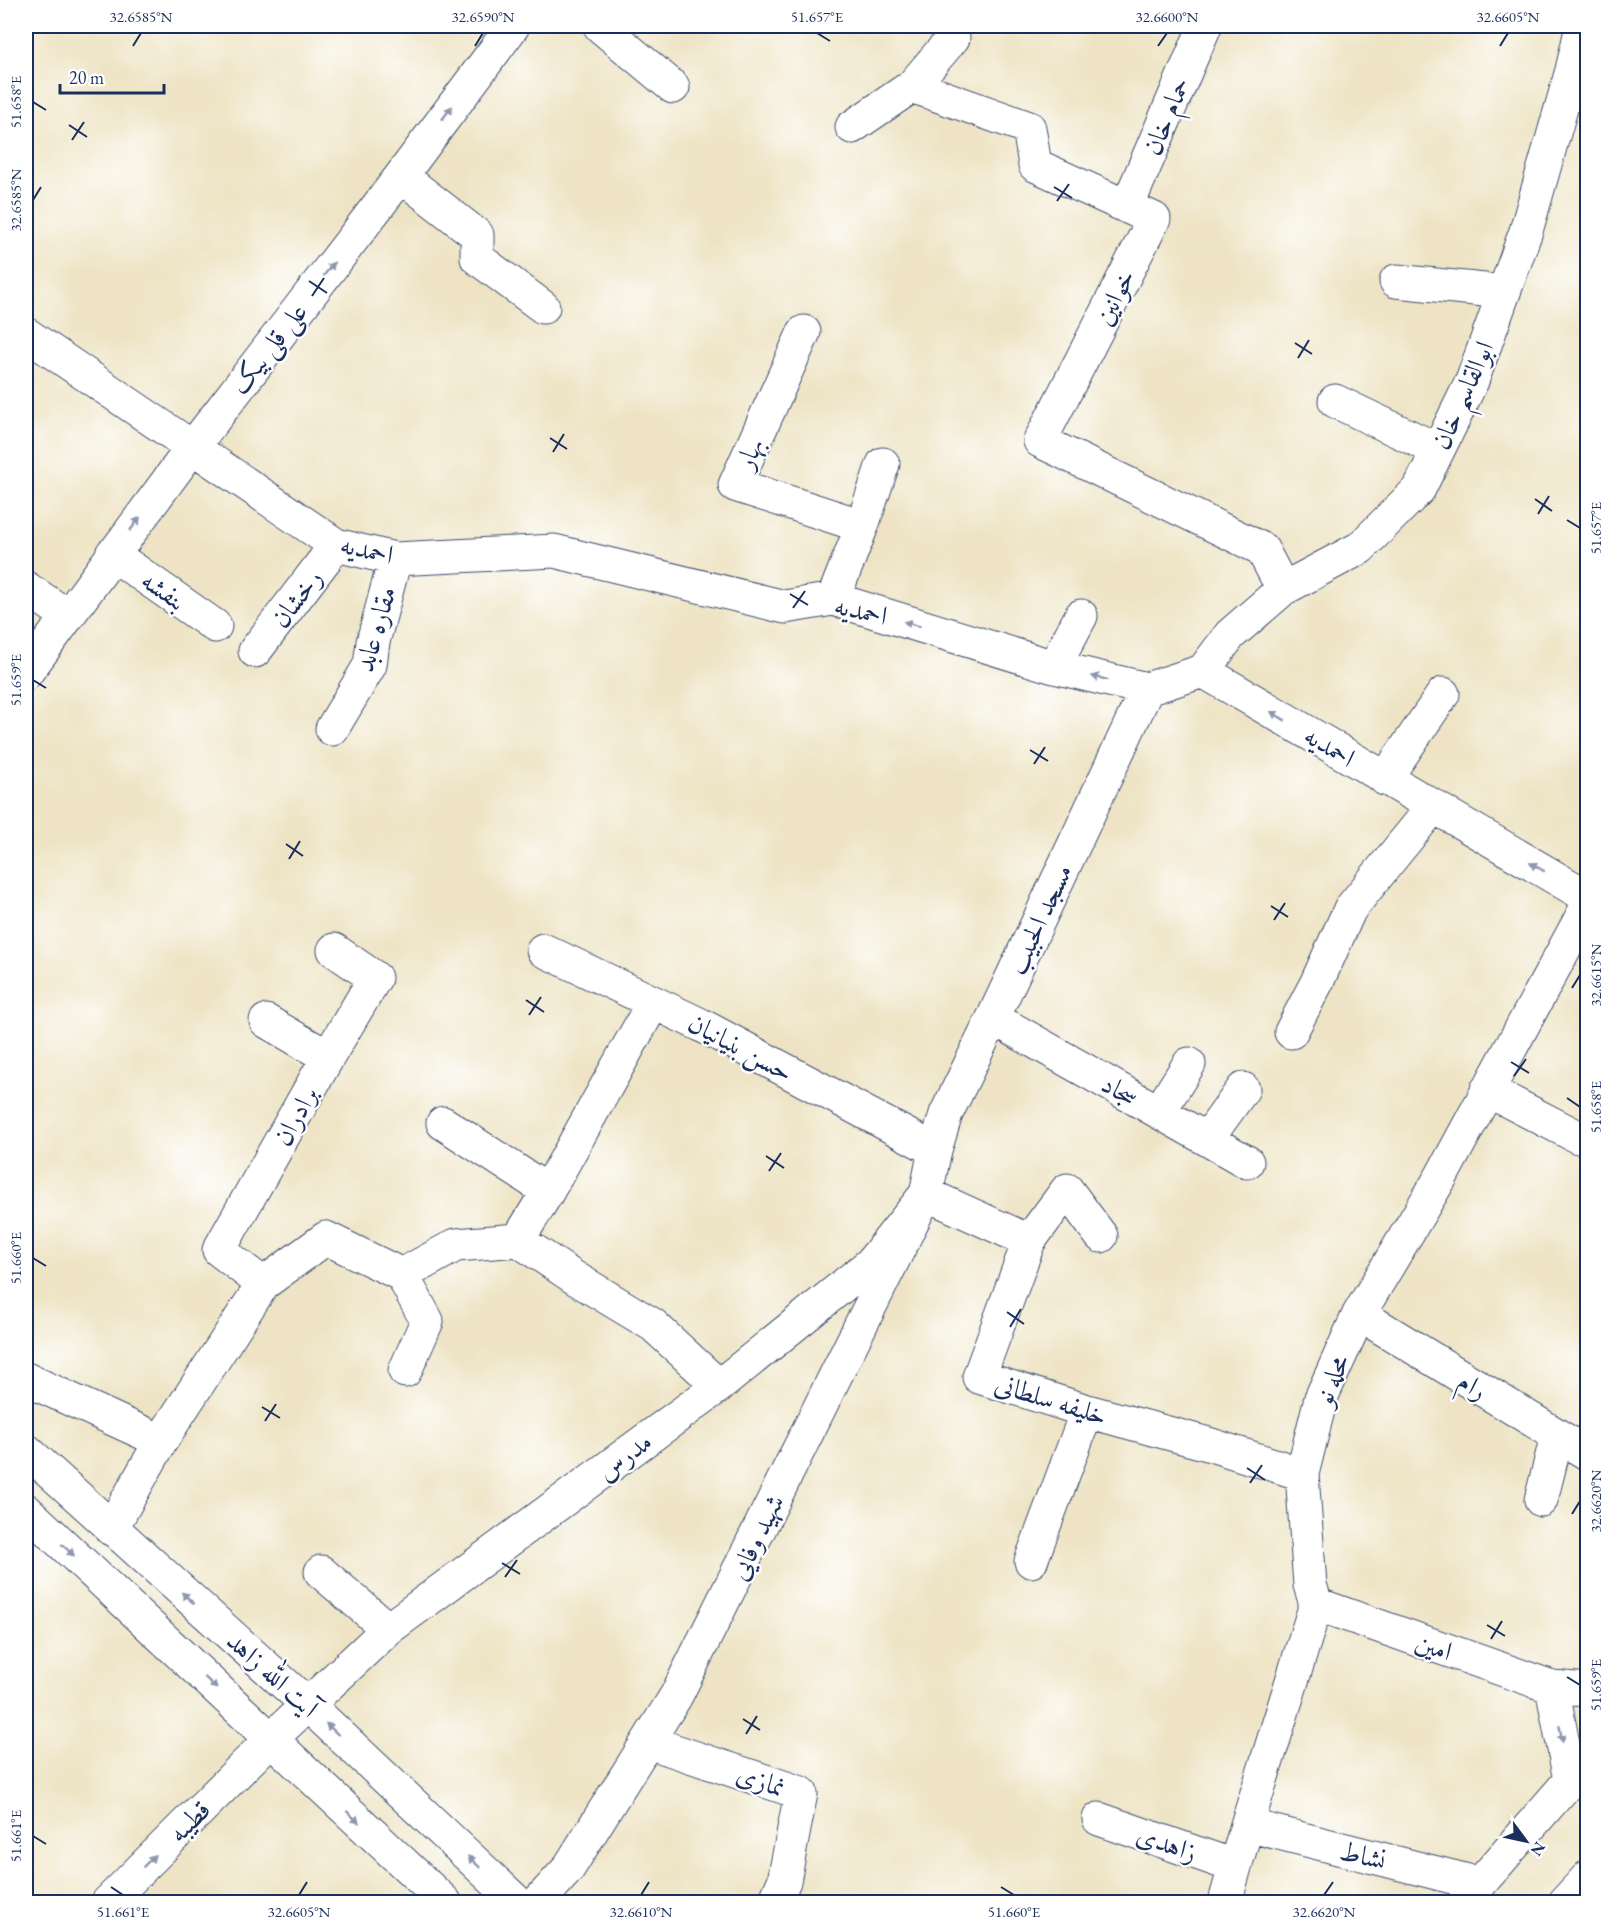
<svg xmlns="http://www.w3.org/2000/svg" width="1613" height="1928" viewBox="0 0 1613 1928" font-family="'EB Garamond',Amiri,serif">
<rect width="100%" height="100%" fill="#fff"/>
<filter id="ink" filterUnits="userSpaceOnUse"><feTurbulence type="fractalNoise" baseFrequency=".0167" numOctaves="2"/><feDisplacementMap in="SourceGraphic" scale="12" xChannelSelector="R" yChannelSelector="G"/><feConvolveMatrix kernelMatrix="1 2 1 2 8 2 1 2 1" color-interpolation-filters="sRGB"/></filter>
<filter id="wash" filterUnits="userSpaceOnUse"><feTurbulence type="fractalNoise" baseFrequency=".008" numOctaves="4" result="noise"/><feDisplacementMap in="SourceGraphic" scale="24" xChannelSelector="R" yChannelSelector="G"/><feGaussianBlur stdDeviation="1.35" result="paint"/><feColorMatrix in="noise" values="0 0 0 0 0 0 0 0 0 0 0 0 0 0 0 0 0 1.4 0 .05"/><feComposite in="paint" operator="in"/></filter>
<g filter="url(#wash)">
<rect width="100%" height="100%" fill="#eee4c5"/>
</g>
<g filter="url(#ink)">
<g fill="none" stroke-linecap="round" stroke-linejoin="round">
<g stroke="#3b4a6d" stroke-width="35">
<path id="minor" d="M 600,26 L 673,87
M 912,86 L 953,38
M 852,127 L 912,86 L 1029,128 L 1035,165 L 1154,219 L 1040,441 L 1262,549 L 1283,589
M 401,176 L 477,235 L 477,258 L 543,307
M 1127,207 L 1205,26
M 1396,281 L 1504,292
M 804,332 L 735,485 L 862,526
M 26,334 L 336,545 L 395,559 L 554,551 L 785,607 L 833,599 L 1054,667 L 1147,689 L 1203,671 L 1588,897
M 1335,401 L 1438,450
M 112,554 L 215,626
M 26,588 L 68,616
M 833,599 L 862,526 L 883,464
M 255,651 L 336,545
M 1054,667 L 1081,616
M 1203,671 L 1230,635 L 1283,589 L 1360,548 L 1419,489 L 1472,381 L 1526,231 L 1572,70 L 1582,26
M 26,673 L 192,448 L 401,176 L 513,26
M 332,729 L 370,665 L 373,642 L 395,559
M 1385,779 L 1443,694
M 543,950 L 701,1025 L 935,1150
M 993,1018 L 1247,1162
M 266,1021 L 328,1057
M 1291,1032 L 1317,982 L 1350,909 L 1433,807
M 1487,1090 L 1578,1137
M 1159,1112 L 1189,1064
M 443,1123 L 548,1191
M 1207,1139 L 1243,1089
M 518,1240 L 548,1191 L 653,1003
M 1029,1241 L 1067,1190 L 1101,1236
M 402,1275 L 427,1321 L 405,1371
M 263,1284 L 219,1250 L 328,1057 L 375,978 L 334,950
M 1359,1314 L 1588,1454
M 26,1379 L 161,1441 L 111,1529
M 161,1441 L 263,1284 L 326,1238 L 402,1275 L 456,1245 L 518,1240 L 575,1278 L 653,1325 L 719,1386
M 1541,1500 L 1557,1436
M 1031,1561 L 1087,1411
M 321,1572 L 388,1629
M 1316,1604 L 1552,1687 L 1588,1690
M 1552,1687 L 1570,1780
M 648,1742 L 801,1793 L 784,1881 L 775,1902
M 1099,1819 L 1234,1866
M 1247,1825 L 1480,1884
M 108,1902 L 271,1739 L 388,1629 L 719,1386 L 871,1263 L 926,1194 L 1029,1241 L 979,1377 L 1087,1411 L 1208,1444 L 1302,1474
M 538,1902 L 568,1869 L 676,1696 L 926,1194 L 935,1150 L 946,1114 L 993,1018 L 1147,689
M 1225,1902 L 1247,1825 L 1316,1604 L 1310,1585 L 1302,1474 L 1321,1398 L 1359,1314 L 1441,1177 L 1588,905"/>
</g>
<g stroke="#3b4a6d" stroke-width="35">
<path id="major" d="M 26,1450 L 308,1705 L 517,1902
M 26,1510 L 445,1902
M 1464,1902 L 1588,1760
M 1565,1902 L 1588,1877"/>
</g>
<use href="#minor" stroke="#fff" stroke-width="33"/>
<use href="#major" stroke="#fff" stroke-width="33"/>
</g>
<defs><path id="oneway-solid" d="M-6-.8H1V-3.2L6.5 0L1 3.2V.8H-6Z" transform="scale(1.5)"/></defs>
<g fill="#8d97ae">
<use href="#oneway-solid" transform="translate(447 113) rotate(-53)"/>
<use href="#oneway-solid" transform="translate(329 269) rotate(-52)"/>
<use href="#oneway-solid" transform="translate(135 524) rotate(-53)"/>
<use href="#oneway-solid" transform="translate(912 624) rotate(-163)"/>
<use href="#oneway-solid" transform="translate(1100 678) rotate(-166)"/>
<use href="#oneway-solid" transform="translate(1278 716) rotate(-149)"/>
<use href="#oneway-solid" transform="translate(1537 867) rotate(-150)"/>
<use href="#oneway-solid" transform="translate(68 1550) rotate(43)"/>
<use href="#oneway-solid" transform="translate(188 1598) rotate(-138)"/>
<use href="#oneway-solid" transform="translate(211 1683) rotate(43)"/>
<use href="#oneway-solid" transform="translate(332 1729) rotate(-137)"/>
<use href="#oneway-solid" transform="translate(1561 1734) rotate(79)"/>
<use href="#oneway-solid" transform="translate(353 1817) rotate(43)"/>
<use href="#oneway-solid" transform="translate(149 1861) rotate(-45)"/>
<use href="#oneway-solid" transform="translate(474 1862) rotate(-137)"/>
</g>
</g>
<path fill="none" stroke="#1b2f5e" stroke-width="2" d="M 817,33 L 830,41M 133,46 L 141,33M 475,46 L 483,33M 1158,46 L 1167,33M 1500,46 L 1508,33M 33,102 L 46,110M 69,125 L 87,137M 72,140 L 84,122M 1054,187 L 1072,198M 33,200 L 41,187M 1057,201 L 1069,184M 309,281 L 327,293M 312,296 L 324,278M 1295,343 L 1312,354M 1298,358 L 1309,340M 550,438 L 567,449M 553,452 L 564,434M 1535,499 L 1552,511M 1538,514 L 1549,496M 1567,520 L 1580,528M 790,594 L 808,605M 793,608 L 805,591M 33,680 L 46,688M 1030,750 L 1048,761M 1034,764 L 1045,747M 286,844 L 303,856M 289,859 L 300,841M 1271,906 L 1288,917M 1274,920 L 1285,903M 1572,988 L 1580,975M 526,1000 L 544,1012M 529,1015 L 541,997M 1511,1062 L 1529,1073M 1514,1076 L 1526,1059M 1567,1098 L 1580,1107M 766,1156 L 784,1168M 769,1171 L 781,1153M 33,1258 L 46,1266M 1007,1312 L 1024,1324M 1010,1327 L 1021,1309M 262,1407 L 280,1418M 265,1421 L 276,1404M 1247,1468 L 1265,1480M 1250,1483 L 1262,1465M 1572,1514 L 1580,1501M 502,1563 L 520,1574M 505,1577 L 517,1560M 1487,1625 L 1505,1636M 1491,1639 L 1502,1621M 1567,1677 L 1580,1685M 743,1719 L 760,1730M 746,1734 L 757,1716M 33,1836 L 46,1844M 111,1887 L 123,1895M 1001,1887 L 1014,1895M 299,1895 L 307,1882M 641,1895 L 649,1882M 1324,1895 L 1333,1882"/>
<g text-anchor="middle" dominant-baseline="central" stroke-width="4.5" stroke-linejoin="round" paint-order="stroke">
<g font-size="27" fill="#1b2f5e" stroke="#fff">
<text transform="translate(1166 116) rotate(-67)">حمام خان</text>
<text transform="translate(1114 297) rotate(-63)">خوانین</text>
<text transform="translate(268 348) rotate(-52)">علی قلی بیک</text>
<text transform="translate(1462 395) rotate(-66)">ابوالقاسم خان</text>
<text transform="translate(749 453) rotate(-66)">بهار</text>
<text transform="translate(367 549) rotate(13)">احمدیه</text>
<text transform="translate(164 590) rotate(35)">بنفشه</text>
<text transform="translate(296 598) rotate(-53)">رخشان</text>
<text transform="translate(861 610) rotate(13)">احمدیه</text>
<text transform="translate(375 629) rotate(-74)">مقاره عابد</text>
<text transform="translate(1330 746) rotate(31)">احمدیه</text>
<text transform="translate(1039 919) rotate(-65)">مسجد الحبیب</text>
<text transform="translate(741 1047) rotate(28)">حسن بنیانیان</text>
<text transform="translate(1120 1090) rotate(30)">سجاد</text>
<text transform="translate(295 1116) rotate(-61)">برادران</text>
<text transform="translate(1331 1380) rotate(-68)">محله نو</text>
<text transform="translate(1473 1385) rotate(32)">رام</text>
<text transform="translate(1051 1399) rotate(17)">خلیفه سلطانی</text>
<text transform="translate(624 1456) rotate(-37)">مدرس</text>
<text transform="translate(756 1537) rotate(-64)">شهید وفایی</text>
<text transform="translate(1434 1646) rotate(19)">امین</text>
<text transform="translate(273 1674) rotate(42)">آیت الله زاهد</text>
<text transform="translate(761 1780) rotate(19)">نمازی</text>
<text transform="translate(189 1821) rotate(-45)">قطیبه</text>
<text transform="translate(1167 1843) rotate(19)">زاهدی</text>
<text transform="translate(1363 1855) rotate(14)">نشاط</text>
</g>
</g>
<rect width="1613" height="1928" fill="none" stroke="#fff" stroke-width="66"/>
<g transform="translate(1526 1841) rotate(123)" stroke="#ffffff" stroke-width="4.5" paint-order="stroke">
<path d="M0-4.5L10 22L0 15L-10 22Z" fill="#1b2f5e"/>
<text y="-9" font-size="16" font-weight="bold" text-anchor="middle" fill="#1b2f5e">N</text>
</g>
<path d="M60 84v9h104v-9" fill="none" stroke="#1b2f5e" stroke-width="3"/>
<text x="69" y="84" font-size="18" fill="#1b2f5e" stroke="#ffffff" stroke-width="4.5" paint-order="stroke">20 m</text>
<rect x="33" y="33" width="1547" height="1862" fill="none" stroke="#1b2f5e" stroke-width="2"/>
<g font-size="15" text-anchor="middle" fill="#1b2f5e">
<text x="141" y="22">32.6585°N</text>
<text x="483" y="22">32.6590°N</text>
<text x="817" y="22">51.657°E</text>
<text x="1167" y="22">32.6600°N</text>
<text x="1508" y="22">32.6605°N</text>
<text transform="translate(16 102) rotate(-90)" y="5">51.658°E</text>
<text transform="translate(16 200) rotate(-90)" y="5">32.6585°N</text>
<text transform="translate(1596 528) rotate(-90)" y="5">51.657°E</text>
<text transform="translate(16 680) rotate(-90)" y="5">51.659°E</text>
<text transform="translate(1596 975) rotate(-90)" y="5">32.6615°N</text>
<text transform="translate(1596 1107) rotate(-90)" y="5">51.658°E</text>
<text transform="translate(16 1258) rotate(-90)" y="5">51.660°E</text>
<text transform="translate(1596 1501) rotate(-90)" y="5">32.6620°N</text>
<text transform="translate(1596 1685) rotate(-90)" y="5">51.659°E</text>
<text transform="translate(16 1836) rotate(-90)" y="5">51.661°E</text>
<text x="123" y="1917">51.661°E</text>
<text x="299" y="1917">32.6605°N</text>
<text x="641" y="1917">32.6610°N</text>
<text x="1014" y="1917">51.660°E</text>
<text x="1324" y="1917">32.6620°N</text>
</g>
</svg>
